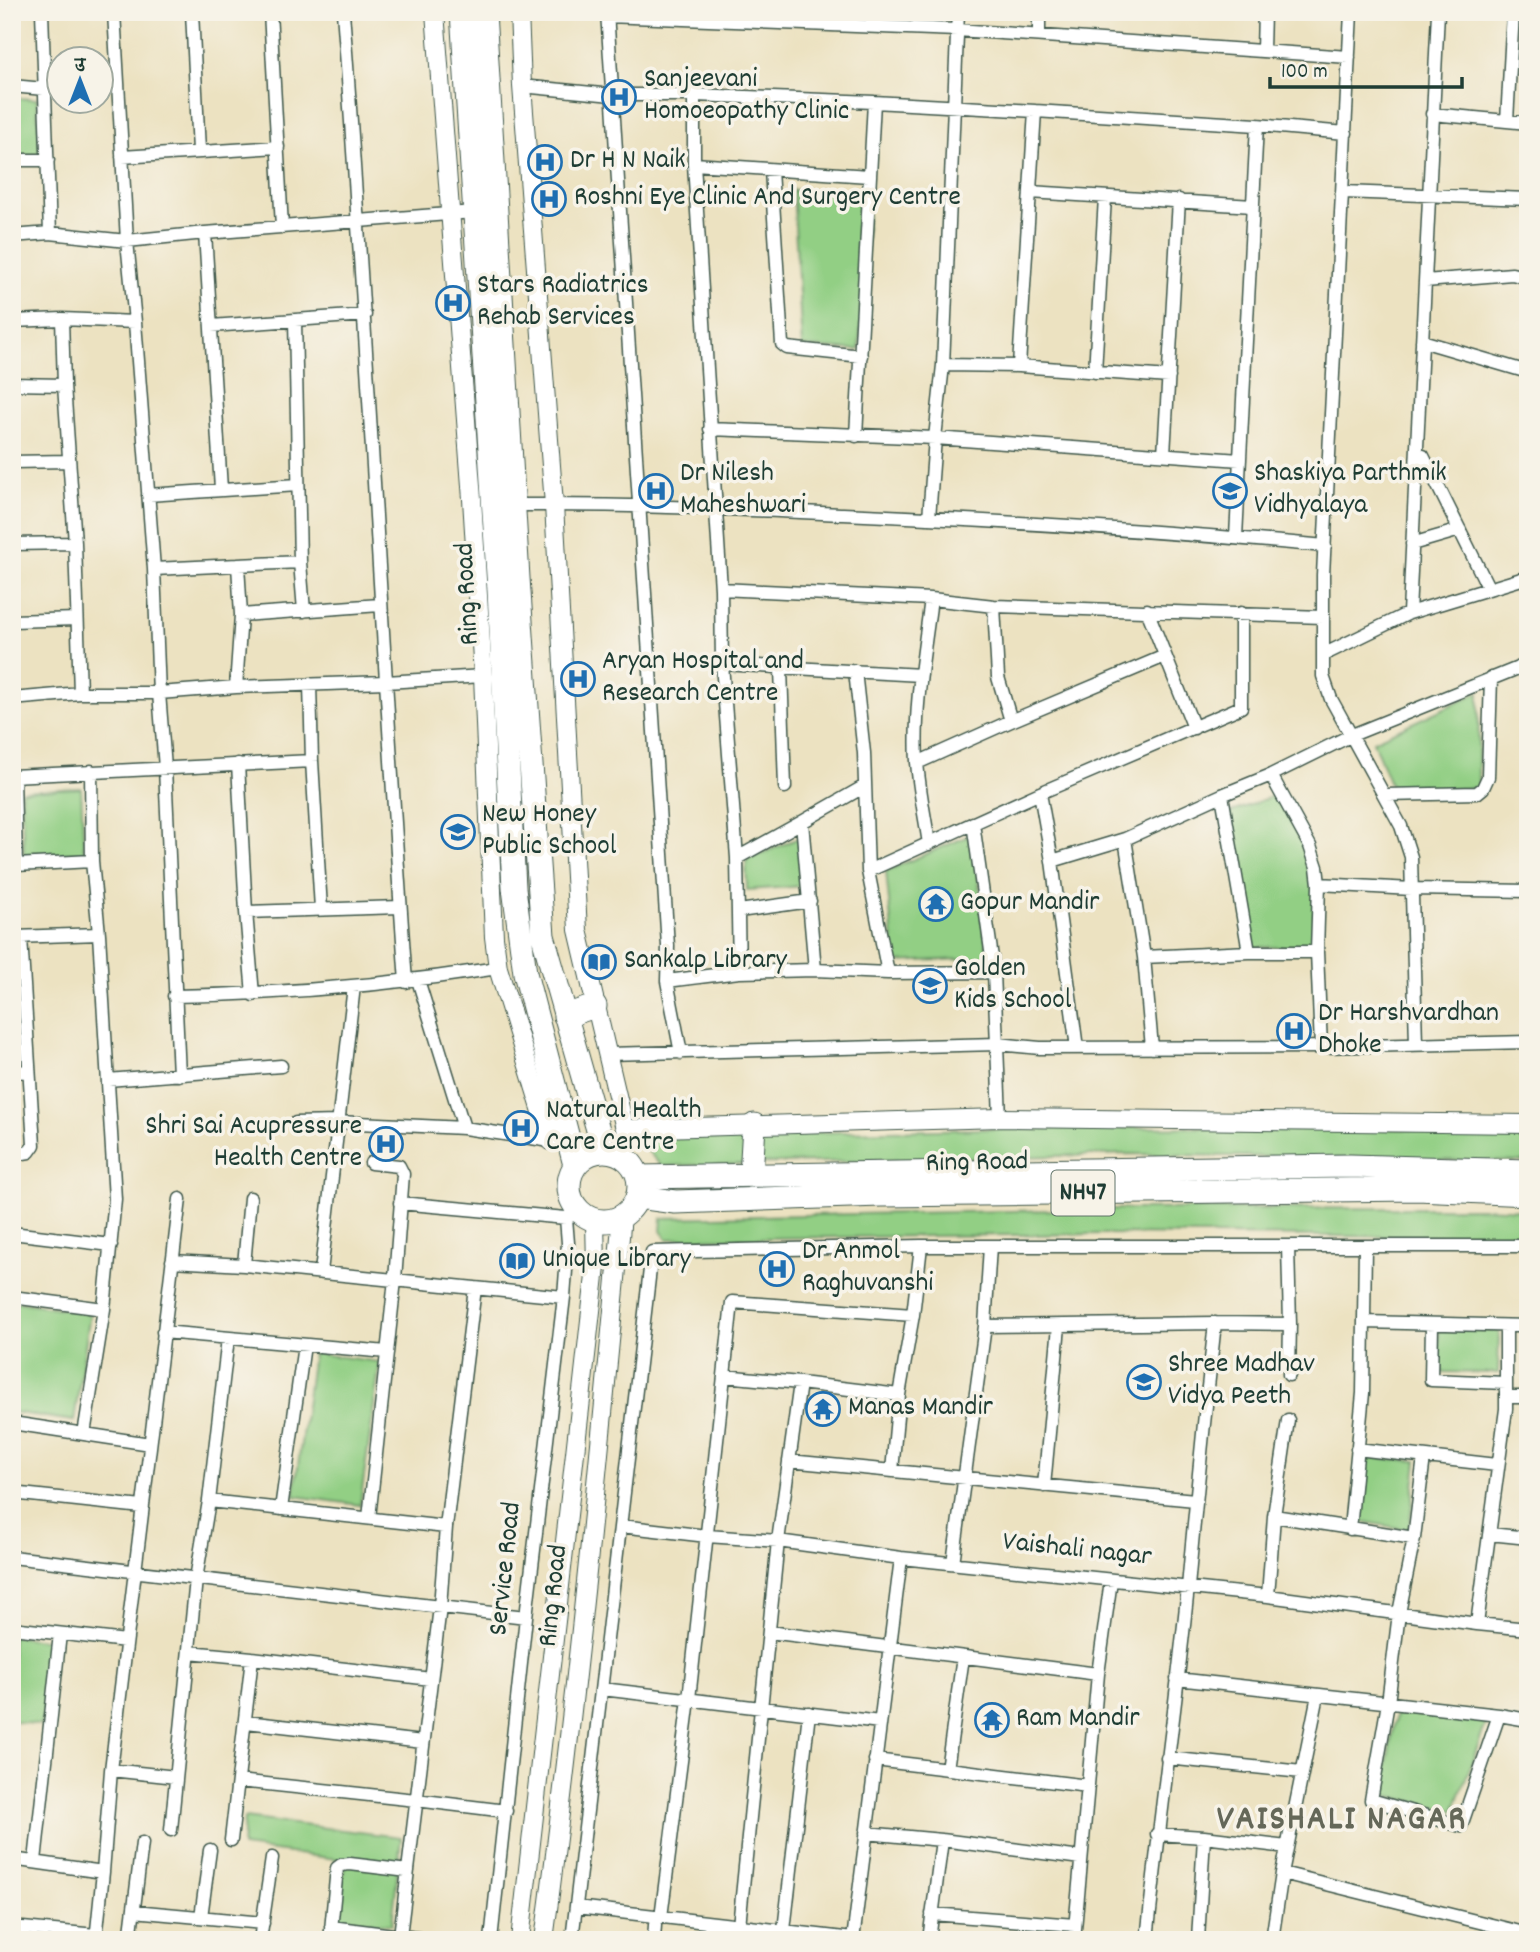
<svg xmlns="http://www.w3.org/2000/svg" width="1540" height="1952" viewBox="0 0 1540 1952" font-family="Dekko,'Playpen Sans Deva',sans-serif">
<rect width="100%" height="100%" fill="#f7f3e8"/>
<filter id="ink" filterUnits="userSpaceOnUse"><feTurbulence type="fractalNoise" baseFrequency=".0143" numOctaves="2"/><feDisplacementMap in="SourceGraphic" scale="14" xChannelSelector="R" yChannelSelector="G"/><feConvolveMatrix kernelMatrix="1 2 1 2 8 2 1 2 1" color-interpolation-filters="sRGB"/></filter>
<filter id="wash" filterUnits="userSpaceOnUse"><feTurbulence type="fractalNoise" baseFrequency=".00686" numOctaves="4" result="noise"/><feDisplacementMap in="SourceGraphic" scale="28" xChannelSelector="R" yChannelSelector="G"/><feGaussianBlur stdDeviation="1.57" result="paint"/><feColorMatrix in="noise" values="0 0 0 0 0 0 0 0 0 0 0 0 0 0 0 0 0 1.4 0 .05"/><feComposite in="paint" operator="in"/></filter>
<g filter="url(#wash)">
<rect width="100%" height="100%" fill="#ece2c1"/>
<path fill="#92cf84" stroke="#58865c" stroke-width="2" d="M 12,98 L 37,99 L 40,157 L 12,155 Z
M 793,190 L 869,194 L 859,350 L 802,347 Z
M 1479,692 L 1478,788 L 1393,791 L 1373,741 Z
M 81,788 L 84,853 L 24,856 L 21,791 Z
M 1280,793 L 1308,845 L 1317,879 L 1315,947 L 1254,947 L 1230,813 Z
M 973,834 L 988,958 L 895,962 L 886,871 Z
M 801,837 L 805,886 L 747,890 L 746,860 Z
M 1313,1127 L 1528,1132 L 1528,1162 L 1130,1154 L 661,1166 L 646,1149 L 648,1136 L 1043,1128 Z
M 1482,1208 L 1528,1210 L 1528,1238 L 1106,1234 L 667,1239 L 661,1231 L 662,1218 L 1110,1209 Z
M 12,1301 L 90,1313 L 74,1421 L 12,1412 Z
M 1439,1329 L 1499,1331 L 1498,1373 L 1438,1372 Z
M 313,1353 L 380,1362 L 360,1505 L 294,1496 Z
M 1361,1457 L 1417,1461 L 1409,1530 L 1355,1520 Z
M 12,1636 L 52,1641 L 41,1725 L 12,1721 Z
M 1397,1709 L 1488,1718 L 1454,1811 L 1381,1794 Z
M 244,1818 L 401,1837 L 392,1925 L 338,1918 L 345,1860 L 242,1847 Z"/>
</g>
<g filter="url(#ink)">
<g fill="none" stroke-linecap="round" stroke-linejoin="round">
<g stroke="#3e5649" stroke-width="15">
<path id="street" d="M 42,12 L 50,233
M 114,12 L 127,241 L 135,322 L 154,569 L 159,693 L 165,768 L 179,1075
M 192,12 L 199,151
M 270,12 L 282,227
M 343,12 C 368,335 382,659 406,982
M 607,12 L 668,946 L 667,981 L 681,1053
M 1039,12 L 1039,35
M 1351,12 L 1323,575 L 1323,676 L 1331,699 L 1401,826 L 1411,857 L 1416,1044
M 607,16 L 957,30 L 1349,57
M 1263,50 L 1264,12
M 12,86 L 44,89
M 522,86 L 612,95 L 694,95 L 874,102 L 1035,111 L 1257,125 L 1346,133
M 694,95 L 694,164 L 721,589 L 722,664 L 737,858 L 739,972
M 1432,114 L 1528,123
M 1507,121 L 1513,12
M 122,157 L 278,147
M 12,160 L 48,160
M 694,164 L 869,176
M 771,170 L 782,344 L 787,348 L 861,356
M 1030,192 L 1253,206
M 1343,192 L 1528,199
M 205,233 L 221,489
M 12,236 L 50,233 L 127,241 L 205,233 L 474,212
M 1425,281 L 1512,274 L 1528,278
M 62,319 L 64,385 L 75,543 L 80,693
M 295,320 L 300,562 L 304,611
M 12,321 L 62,319 L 135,322
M 211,326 L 365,315
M 1422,341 L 1528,372
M 943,365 L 1019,366 L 1169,377
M 1019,366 L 1035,111
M 1095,372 L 1105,197
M 12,384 L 64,385
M 710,429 L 935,438 L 1240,460
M 856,436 L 874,102
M 1164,454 L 1179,200
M 1417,455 L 1423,456 L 1489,589
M 12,462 L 68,461
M 148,495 L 298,485
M 514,505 C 624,504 733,509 843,514 C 1003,521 1164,531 1325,546
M 929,518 L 935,438 L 943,365 L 958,12
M 1236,537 L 1257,125
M 12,544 L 75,543
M 1412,544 L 1460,530
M 154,569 L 300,562
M 721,589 L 931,599 L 994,606 L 1323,617
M 994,606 L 998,677 L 1011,721
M 1147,610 L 1194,728
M 1409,613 L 1438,12
M 241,615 L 380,605
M 12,621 L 77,619
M 1323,655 L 1409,613 L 1528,577
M 722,664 L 921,675
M 781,668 L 785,787
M 855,671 L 864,753 L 868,871 L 888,973
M 310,684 L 312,761 L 321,909
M 236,687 L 241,615 L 238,565
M 12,699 L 80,693 L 159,693 L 236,687 L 386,682 L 483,676
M 917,763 L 1011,721 L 1165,656
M 238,764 L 246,912 L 253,995
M 1271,775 L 1310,846 L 1317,867 L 1319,884 L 1317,952 L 1321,1047
M 12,776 L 312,761
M 14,776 L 16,865 L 92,861
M 1040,793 L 1052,861 L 1077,1048
M 1222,795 L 1249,952
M 1386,795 L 1477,793 L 1483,788 L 1488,777 L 1491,678
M 802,822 L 865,786
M 973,823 L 994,972 L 1000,1118
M 1125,839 L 1144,957 L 1152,1048
M 929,844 C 925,817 919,789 917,762 C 914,708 924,652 931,599
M 737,858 L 802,822 L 815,970
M 1052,861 L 1125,839 L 1222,795 L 1271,775 L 1352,735 L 1528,664
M 868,871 L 1040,793 L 1241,707 L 1241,613
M 1319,884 L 1412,889 L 1528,891
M 739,911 L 810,901
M 246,912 L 400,907
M 15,937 L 99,934
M 1144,957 L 1249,952 L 1317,952
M 418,980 L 464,1128
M 667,981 L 739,972 L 815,970 L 888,973 L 994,972
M 174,996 C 283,994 390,985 498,968
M 607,1054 L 998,1044 L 1040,1048 L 1321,1047 L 1528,1042
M 12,1072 L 28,1071
M 108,1080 L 281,1066
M 296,1123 L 337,1122 L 464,1128 L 551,1141
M 12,1155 L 29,1152 L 34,1145 L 21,937
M 400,1203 L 566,1218
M 12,1233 L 111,1245
M 1288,1246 L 1290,1324 L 1289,1375
M 172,1261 L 244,1265 L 564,1297
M 244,1265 L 250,1198
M 321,1272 L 354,986
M 12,1297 L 104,1309
M 1364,1322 L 1528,1326
M 1432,1324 L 1431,1380 L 1506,1383
M 985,1326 L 1215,1323 L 1290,1324
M 163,1332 L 387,1352
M 724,1376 L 800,1383 L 899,1395
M 1506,1397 L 1528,1397
M 12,1423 L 150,1444
M 84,1434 L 104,1309 L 115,1199 L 99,934 L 92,861 L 91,771
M 1357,1449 L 1497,1465
M 1424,1457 L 1414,1538 L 1399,1613 L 1388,1703 L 1371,1800 L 1461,1826 L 1499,1715
M 789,1461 L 1195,1500
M 892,1471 L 899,1395 L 913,1315 L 921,1246
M 1044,1486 L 1059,1326
M 12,1493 L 142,1507
M 209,1501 L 446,1527
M 281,1509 L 304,1345
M 1274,1516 L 1414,1538
M 369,1518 L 395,1280 L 403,1174 L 399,1166 L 371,1163
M 621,1526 L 707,1536 L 778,1541 L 901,1558 L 1268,1596 L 1477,1624 L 1528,1629
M 1350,1529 L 1363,1393 L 1365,1246
M 1490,1534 L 1528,1538
M 12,1557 L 526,1617
M 953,1563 L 985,1326 L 990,1246
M 1268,1596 L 1274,1516 L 1288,1420
M 1477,1624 L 1506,1409 L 1506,1326
M 12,1628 L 126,1641
M 769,1632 L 1098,1674
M 189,1652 L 252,1658 L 431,1679
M 1177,1679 L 1499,1715 L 1528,1720
M 602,1689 L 880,1722
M 246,1722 L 423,1742
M 1167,1758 L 1302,1772
M 875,1760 L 1088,1786
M 947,1769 L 963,1657
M 111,1770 L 176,1777
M 239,1781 L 416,1800 L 506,1811
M 171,1830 L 196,1579 L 209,1501 L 228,1338
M 866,1833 L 942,1840 L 1081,1858
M 1157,1834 L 1204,1837 L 1287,1847
M 231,1840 L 252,1658
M 12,1859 L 103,1872
M 35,1861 L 60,1634
M 1282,1873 L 1528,1934
M 577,1907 L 853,1939
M 134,1911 L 263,1923
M 932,1914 L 1075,1925
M 201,1917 L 210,1850
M 661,1917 L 689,1699 L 732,1302 L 913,1315
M 739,1926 L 778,1541 L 800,1383
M 12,1927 L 96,1935
M 331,1927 L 432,1940
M 400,1936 L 440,1607 L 446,1527 L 475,1288
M 783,1939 L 809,1713
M 96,1940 L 103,1872 L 111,1770 L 180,1199
M 130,1940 L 142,1843
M 260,1940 L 272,1858
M 330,1940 L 337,1868 L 341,1865 L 350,1864 L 408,1871
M 491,1940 L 526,1617 L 564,1297 L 568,1243 L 566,1218 L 580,1212
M 572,1940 L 652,1252 L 921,1246 L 1528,1246
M 654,1940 L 655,1925
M 853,1940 L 901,1558
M 929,1940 L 942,1840
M 1074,1940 L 1098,1674 L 1111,1580
M 1147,1940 C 1159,1822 1176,1705 1188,1587 C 1196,1499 1205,1411 1215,1323
M 1198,1940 L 1204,1837
M 1272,1940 L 1282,1873 L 1318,1695"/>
</g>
<g stroke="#3e5649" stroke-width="20">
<path id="secondary" d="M 435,12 L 472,499 L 483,676 L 494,937 L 498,968 L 551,1141 L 569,1140
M 519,12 L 522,86 L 554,505 L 578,930 L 625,1129 L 1000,1118 L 1528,1124
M 520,1940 L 596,1267 L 595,1220
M 544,1940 C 576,1699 599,1458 622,1216"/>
</g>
<g stroke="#3e5649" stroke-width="25">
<path id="highway" d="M 462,12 L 499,590 L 514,888 L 525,973 L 575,1165
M 484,12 L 518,578 L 543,936 L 604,1151
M 565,1016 L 595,1006
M569 1186a35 35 0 1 1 70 0a35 35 0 1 1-70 0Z
M 751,1176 L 754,1125
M 638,1177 L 1350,1166 L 1528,1171
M 638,1197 L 675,1202 L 881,1195 L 1417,1189 L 1528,1194"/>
</g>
<use href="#street" stroke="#fff" stroke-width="12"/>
<use href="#secondary" stroke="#fff" stroke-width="18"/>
<use href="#highway" stroke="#fff" stroke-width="23"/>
</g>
</g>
<defs>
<g id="hospital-ring" transform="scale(1.75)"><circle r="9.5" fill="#f7f3e8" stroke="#1f6fb2" stroke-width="1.5"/><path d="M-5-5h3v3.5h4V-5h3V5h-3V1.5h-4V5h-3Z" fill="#1f6fb2"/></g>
<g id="school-ring" transform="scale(1.75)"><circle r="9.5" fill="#f7f3e8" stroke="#1f6fb2" stroke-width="1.5"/><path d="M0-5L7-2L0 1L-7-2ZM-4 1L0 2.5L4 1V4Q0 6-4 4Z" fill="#1f6fb2"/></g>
<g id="temple-ring" transform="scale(1.75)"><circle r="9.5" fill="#f7f3e8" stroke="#1f6fb2" stroke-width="1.5"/><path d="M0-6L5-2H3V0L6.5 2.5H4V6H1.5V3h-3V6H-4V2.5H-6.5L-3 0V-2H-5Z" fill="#1f6fb2"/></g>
<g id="library-ring" transform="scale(1.75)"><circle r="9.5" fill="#f7f3e8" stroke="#1f6fb2" stroke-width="1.5"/><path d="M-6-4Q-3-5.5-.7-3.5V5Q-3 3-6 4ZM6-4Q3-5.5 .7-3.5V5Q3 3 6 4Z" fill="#1f6fb2"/></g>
</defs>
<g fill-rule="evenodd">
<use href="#hospital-ring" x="619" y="97"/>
<use href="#hospital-ring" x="545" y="162"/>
<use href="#hospital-ring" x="549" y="199"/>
<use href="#hospital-ring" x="453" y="303"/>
<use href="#hospital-ring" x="656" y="491"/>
<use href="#school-ring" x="1230" y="491"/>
<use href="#hospital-ring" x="578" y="679"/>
<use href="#school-ring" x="458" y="832"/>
<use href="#temple-ring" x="936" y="904"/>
<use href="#library-ring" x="599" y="962"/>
<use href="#school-ring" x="930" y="986"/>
<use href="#hospital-ring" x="1294" y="1031"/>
<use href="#hospital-ring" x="521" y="1128"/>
<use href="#hospital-ring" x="386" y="1144"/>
<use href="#library-ring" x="517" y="1261"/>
<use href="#hospital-ring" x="777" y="1269"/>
<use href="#school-ring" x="1144" y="1382"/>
<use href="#temple-ring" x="823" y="1409"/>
<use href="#temple-ring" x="992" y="1720"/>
</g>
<g text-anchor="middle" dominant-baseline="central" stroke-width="7" stroke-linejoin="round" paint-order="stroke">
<rect fill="#f7f3e8" stroke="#60746a" stroke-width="2" x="1051.5" y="1170.5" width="63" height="45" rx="5"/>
<g font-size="26" font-weight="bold" fill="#1f3d34">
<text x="1083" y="1193">NH47</text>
</g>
<g font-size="28" fill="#1f3d34" stroke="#f7f3e8" text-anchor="start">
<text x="644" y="81">Sanjeevani<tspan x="644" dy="32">Homoeopathy Clinic</tspan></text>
<text x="570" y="162">Dr H N Naik</text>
<text x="574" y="199">Roshni Eye Clinic And Surgery Centre</text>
<text x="477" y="287">Stars Radiatrics<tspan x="477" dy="32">Rehab Services</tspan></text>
<text x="680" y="475">Dr Nilesh<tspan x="680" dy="32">Maheshwari</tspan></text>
<text x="1254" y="475">Shaskiya Parthmik<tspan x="1254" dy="32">Vidhyalaya</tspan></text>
<text x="602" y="663">Aryan Hospital and<tspan x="602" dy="32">Research Centre</tspan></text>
<text x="482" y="816">New Honey<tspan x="482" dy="32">Public School</tspan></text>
<text x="960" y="904">Gopur Mandir</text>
<text x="624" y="962">Sankalp Library</text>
<text x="954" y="970">Golden<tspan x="954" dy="32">Kids School</tspan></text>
<text x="1318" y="1015">Dr Harshvardhan<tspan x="1318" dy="32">Dhoke</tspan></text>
<text x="546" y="1112">Natural Health<tspan x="546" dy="32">Care Centre</tspan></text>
<text x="362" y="1128" text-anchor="end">Shri Sai Acupressure<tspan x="362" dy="32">Health Centre</tspan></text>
<text x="802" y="1253">Dr Anmol<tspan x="802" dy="32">Raghuvanshi</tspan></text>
<text x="542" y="1261">Unique Library</text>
<text x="1168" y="1366">Shree Madhav<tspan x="1168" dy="32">Vidya Peeth</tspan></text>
<text x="848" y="1409">Manas Mandir</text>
<text x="1016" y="1720">Ram Mandir</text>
</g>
<g font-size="28" fill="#1f3d34" stroke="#f7f3e8">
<text transform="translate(469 594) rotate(-93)">Ring Road</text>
<text transform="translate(977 1164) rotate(-1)">Ring Road</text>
<text transform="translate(1077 1551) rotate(6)">Vaishali nagar</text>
<text transform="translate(507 1569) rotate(-84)">Service Road</text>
<text transform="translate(555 1596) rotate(-84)">Ring Road</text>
</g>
<g font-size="35" font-weight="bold" letter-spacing="2" fill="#656859" stroke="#f7f3e8">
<text x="1342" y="1821">VAISHALI NAGAR</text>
</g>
</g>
<rect width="1540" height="1952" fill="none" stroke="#f7f3e8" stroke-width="42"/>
<g transform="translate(80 80)"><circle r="33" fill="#f7f3e8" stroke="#a1aaa0" stroke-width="2"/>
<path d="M0-5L12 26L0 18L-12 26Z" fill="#1f6fb2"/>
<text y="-10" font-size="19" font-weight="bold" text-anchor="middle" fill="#1f3d34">उ</text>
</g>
<path d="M1270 77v10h192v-10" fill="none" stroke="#1f3d34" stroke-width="3.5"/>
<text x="1281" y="77" font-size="21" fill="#1f3d34" stroke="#f7f3e8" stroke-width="5" paint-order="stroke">100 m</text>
</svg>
